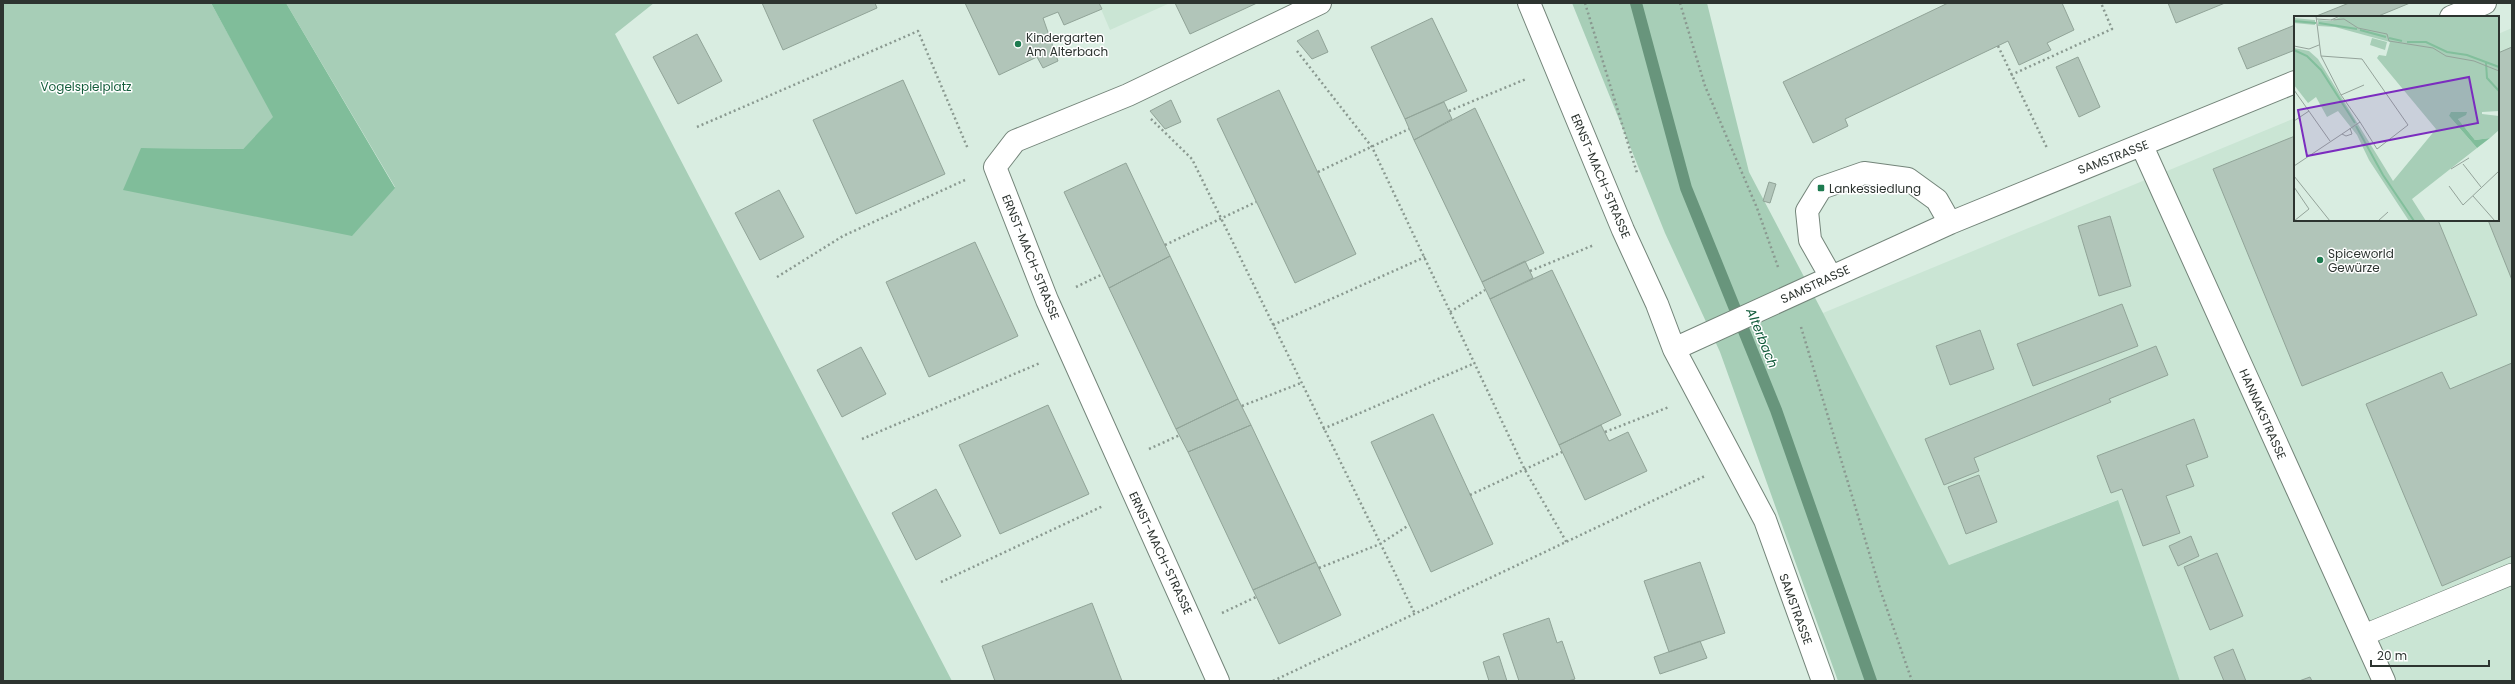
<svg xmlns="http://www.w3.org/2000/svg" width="2515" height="684" viewBox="0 0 2515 684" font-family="Poppins,sans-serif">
<rect width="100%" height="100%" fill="#d9ede1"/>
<path fill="#cae5d4" d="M 965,3 L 1170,3 L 1110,30 L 1101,9 L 1058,12 L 1043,18 L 1058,61 L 1043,68 L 1037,57 L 999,75 Z
M 2512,28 L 2512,681 L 2180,681 L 2117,500 L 1949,565 L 1823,313 L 2295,118 L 2295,220 L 2498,220 L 2498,34 Z"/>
<path fill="#a7ceb7" d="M 3,3 L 211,3 L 274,117 L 243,149 L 141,148 L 395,187 L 286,3 L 654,3 L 615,34 L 952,681 L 3,681 Z
M 1572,3 L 1707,3 L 1749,172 L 1823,313 L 1949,565 L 2118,500 L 2180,681 L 1838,681 L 1720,352 L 1665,233 Z"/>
<path fill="#80bd9a" d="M 211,3 L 286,3 L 395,188 L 352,236 L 123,190 L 141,148 L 243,149 L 273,117 Z"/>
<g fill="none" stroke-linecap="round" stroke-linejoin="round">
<path stroke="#68957c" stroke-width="12" d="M 1636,3 L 1686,188 L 1776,410 L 1871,681"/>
</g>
<path fill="#b1c5b9" stroke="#91a498" d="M 762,3 L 875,3 L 877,8 L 783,50 Z
M 965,3 L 1099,3 L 1102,9 L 1064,25 L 1058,12 L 1043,18 L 1058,61 L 1043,68 L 1037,57 L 999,75 Z
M 1175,3 L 1257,3 L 1190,34 Z
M 1948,3 L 2062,3 L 2074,30 L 2047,43 L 2051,50 L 2019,65 L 2008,41 L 1845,119 L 1848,126 L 1813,143 L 1783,82 Z
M 2168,3 L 2225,3 L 2176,23 Z
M 2349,3 L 2410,3 L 2376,17 L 2314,17 Z
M 1432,18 L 1467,91 L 1405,119 L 1371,47 Z
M 2295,25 L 2295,50 L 2247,69 L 2238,48 Z
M 1318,30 L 1328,52 L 1312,59 L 1297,41 Z
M 697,34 L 722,81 L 678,104 L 653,57 Z
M 2512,47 L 2512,280 L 2488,220 L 2498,220 L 2498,53 Z
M 2078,57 L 2100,107 L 2079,117 L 2056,67 Z
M 903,80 L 945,174 L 856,214 L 813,120 Z
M 1279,90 L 1356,254 L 1295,283 L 1217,119 Z
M 1171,100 L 1181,122 L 1165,129 L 1150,111 Z
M 1444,102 L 1452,119 L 1414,140 L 1405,119 Z
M 1475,108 L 1544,253 L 1482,282 L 1414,140 Z
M 2295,136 L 2295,220 L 2438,220 L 2477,315 L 2302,386 L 2213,169 Z
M 1126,163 L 1170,256 L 1109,288 L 1064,192 Z
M 1769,182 L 1776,184 L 1770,203 L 1763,201 Z
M 779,190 L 804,237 L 760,260 L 735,213 Z
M 2110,216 L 2131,286 L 2099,296 L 2078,226 Z
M 975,242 L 1018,336 L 929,377 L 886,282 Z
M 1170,256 L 1238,399 L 1176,429 L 1109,288 Z
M 1525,261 L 1533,278 L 1490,299 L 1482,282 Z
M 1552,270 L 1621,415 L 1559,445 L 1490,299 Z
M 2122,304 L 2138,346 L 2033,386 L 2017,344 Z
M 1980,330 L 1994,369 L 1950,385 L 1936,346 Z
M 2156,346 L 2168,375 L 2109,399 L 2111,402 L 1974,458 L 1979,471 L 1944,485 L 1925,439 Z
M 861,347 L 886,394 L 842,417 L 817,370 Z
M 2512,363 L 2512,556 L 2442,586 L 2366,404 L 2442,372 L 2450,389 Z
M 1238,399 L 1251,425 L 1188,452 L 1176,429 Z
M 1048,405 L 1089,494 L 1000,534 L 959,445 Z
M 1433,414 L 1493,544 L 1431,572 L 1371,442 Z
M 2194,419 L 2208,457 L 2186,465 L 2194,486 L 2166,496 L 2180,533 L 2143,546 L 2122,489 L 2111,493 L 2097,456 Z
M 1251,425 L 1316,562 L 1253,590 L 1188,452 Z
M 1601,425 L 1609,441 L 1628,432 L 1647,471 L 1585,500 L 1559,445 Z
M 1979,475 L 1997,522 L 1966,534 L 1948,487 Z
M 936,489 L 961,536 L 916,560 L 892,513 Z
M 2191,536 L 2199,556 L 2178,566 L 2169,546 Z
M 2217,553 L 2243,616 L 2210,630 L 2184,567 Z
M 1316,562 L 1341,615 L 1279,644 L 1253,590 Z
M 1700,562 L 1725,633 L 1669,652 L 1644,581 Z
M 1092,603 L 1122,681 L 995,681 L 982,646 Z
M 1549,618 L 1557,643 L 1562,641 L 1575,679 L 1568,681 L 1519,681 L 1503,634 Z
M 1700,641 L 1707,658 L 1660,674 L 1654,657 Z
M 2233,649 L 2246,681 L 2224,681 L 2214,657 Z
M 1499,656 L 1507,681 L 1489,681 L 1483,662 Z
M 2310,677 L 2312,681 L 2299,681 Z"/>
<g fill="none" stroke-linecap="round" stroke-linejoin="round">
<g stroke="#738479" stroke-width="22">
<path id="lane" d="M 2364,635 L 2512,574"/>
</g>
<g stroke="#738479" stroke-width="24">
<path id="street" d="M 1529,3 L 1623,230 L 1657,304 L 1674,349
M 2451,17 L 2485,3
M 2142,146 L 2384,681
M 1831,277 L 1810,240 L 1807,211 L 1821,188 L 1864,173 L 1908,179 L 1937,200 L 1950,223
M 1218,681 L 1047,300 L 995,167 L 1015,141 L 1128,95 L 1320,3
M 1823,681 L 1765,520 L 1674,349 L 1950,223 L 2295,82"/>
</g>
<path stroke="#8a9990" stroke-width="2.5" stroke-dasharray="2 3" stroke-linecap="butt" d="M 1585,3 L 1637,173
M 1680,3 L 1705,86 L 1757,208 L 1778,267
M 1998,46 L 2047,148
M 1297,51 L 1372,147 L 1525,470 L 1567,543
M 2011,75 L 2112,29 L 2101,3
M 1449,111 L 1526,79
M 1151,119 L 1192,159 L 1415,614
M 697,127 L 918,31 L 968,149
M 1318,172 L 1409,129
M 1165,245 L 1256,202
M 1530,271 L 1594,245
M 777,277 L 843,236 L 965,180
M 1076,287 L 1103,274
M 1450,312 L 1485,290
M 1273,325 L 1425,257
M 1801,327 L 1881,592 L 1912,681
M 1242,406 L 1301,383
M 1323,429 L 1475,363
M 1605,432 L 1669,407
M 862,439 L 1040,363
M 1149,449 L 1180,435
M 1470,495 L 1562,452
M 1319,568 L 1380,544 L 1409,525
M 941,582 L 1103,506
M 1222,613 L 1256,597
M 1273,681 L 1705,476"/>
<use href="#lane" stroke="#fff" stroke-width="21"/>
<use href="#street" stroke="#fff" stroke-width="22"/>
</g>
<g fill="#1e7b50" stroke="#fff" stroke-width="1.5">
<circle cx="1018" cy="44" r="4"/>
<rect x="1817" y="184" width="8" height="8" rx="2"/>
<circle cx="2320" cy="260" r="4"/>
</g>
<g text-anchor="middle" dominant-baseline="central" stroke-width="3" stroke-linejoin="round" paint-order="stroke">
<g font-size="12" fill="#2d3430" stroke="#fff" text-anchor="start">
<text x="1026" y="37">Kindergarten<tspan x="1026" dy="14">Am Alterbach</tspan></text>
<text x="1829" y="188">Lankessiedlung</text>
<text x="2328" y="253">Spiceworld<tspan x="2328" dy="14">Gewürze</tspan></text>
</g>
<g font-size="12" fill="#145d3b" stroke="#fff">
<text x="86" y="86">Vogelspielplatz</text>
</g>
<g font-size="12" fill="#2d3430" stroke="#fff">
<text transform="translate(2113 157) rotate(-21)">SAMSTRASSE</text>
<text transform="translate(1601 176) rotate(67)">ERNST-MACH-STRASSE</text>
<text transform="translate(1031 257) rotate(68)">ERNST-MACH-STRASSE</text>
<text transform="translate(1815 284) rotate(-25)">SAMSTRASSE</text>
<text transform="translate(2263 414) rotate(66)">HANNAKSTRASSE</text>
<text transform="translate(1161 553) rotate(65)">ERNST-MACH-STRASSE</text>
<text transform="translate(1796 609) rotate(70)">SAMSTRASSE</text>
</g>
<g font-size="13" font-style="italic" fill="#115b3a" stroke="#fff">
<text transform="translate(1762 338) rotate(68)">Alterbach</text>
</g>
</g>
<g transform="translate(2294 16)">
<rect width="205" height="205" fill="#d9ede1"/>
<path d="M 48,0 L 205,0 L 205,95 L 188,96 L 188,98 L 205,100 L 205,114 L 196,122 L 181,124 L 164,103 L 165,100 L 155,100 L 183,132 L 118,183 L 132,205 L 115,205 L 75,144 L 63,119 L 44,95 L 33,101 L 22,81 L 14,87 L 0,69 L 0,32 L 15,35 L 24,43 L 99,165 L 142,113 L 83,42 L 85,39 L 92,40 L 96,26 L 41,11 L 24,10 L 24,4 L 38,5 ZM 0,2 L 21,4 L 21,9 L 0,7 ZM 78,22 L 93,26 L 91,34 L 76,29 Z" fill="#a7ceb7"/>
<path d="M 157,96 L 173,96 L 172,99 L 164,103 L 181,124 L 196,122 L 183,132 L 155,100 Z" fill="#80bd9a"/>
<path fill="none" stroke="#82bf9c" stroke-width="2" d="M 0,5 L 22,7M 25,7 L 63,13M 66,14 L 92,21M 95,22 L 108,25M 113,26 L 132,26 L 153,36 L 173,39 L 205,51M 0,34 L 13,40 L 27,54 L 61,107M 192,47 L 193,62 L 205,75M 62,110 L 89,159 L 120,205"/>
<path fill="none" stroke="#94a39a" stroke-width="1" d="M 23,3 L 37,4 L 46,0M 37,4 L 50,3 L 64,12 L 93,18 L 95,25 L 139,32 L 152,40 L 180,45 L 205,55M 0,30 L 15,33 L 25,29M 27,40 L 68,43 L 114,109 L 83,133 L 66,106M 0,74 L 36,125M 47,79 L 70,69M 0,105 L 15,95M 48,118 L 52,120 L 58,118 L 56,112M 169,148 L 187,171M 0,150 L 66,106 L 47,79 L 27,40 L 22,0M 157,153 L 175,142M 0,160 L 36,205M 155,170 L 169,189 L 205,155M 0,171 L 15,193 L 0,205M 179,180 L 201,205M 84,205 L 94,196"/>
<path fill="#7b2cbf" fill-opacity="0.15" stroke="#7b2cbf" stroke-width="2" d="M 175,61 L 184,107 L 13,140 L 4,94 Z"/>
<rect width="205" height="205" fill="none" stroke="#2d3430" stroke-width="2"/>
</g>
<rect width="2515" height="684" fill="none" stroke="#2d3430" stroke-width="8"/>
<path d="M2371 660v6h118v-6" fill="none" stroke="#2d3430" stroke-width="2"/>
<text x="2377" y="660" font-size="12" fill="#2d3430" stroke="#ffffff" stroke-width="3" paint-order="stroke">20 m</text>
</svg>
